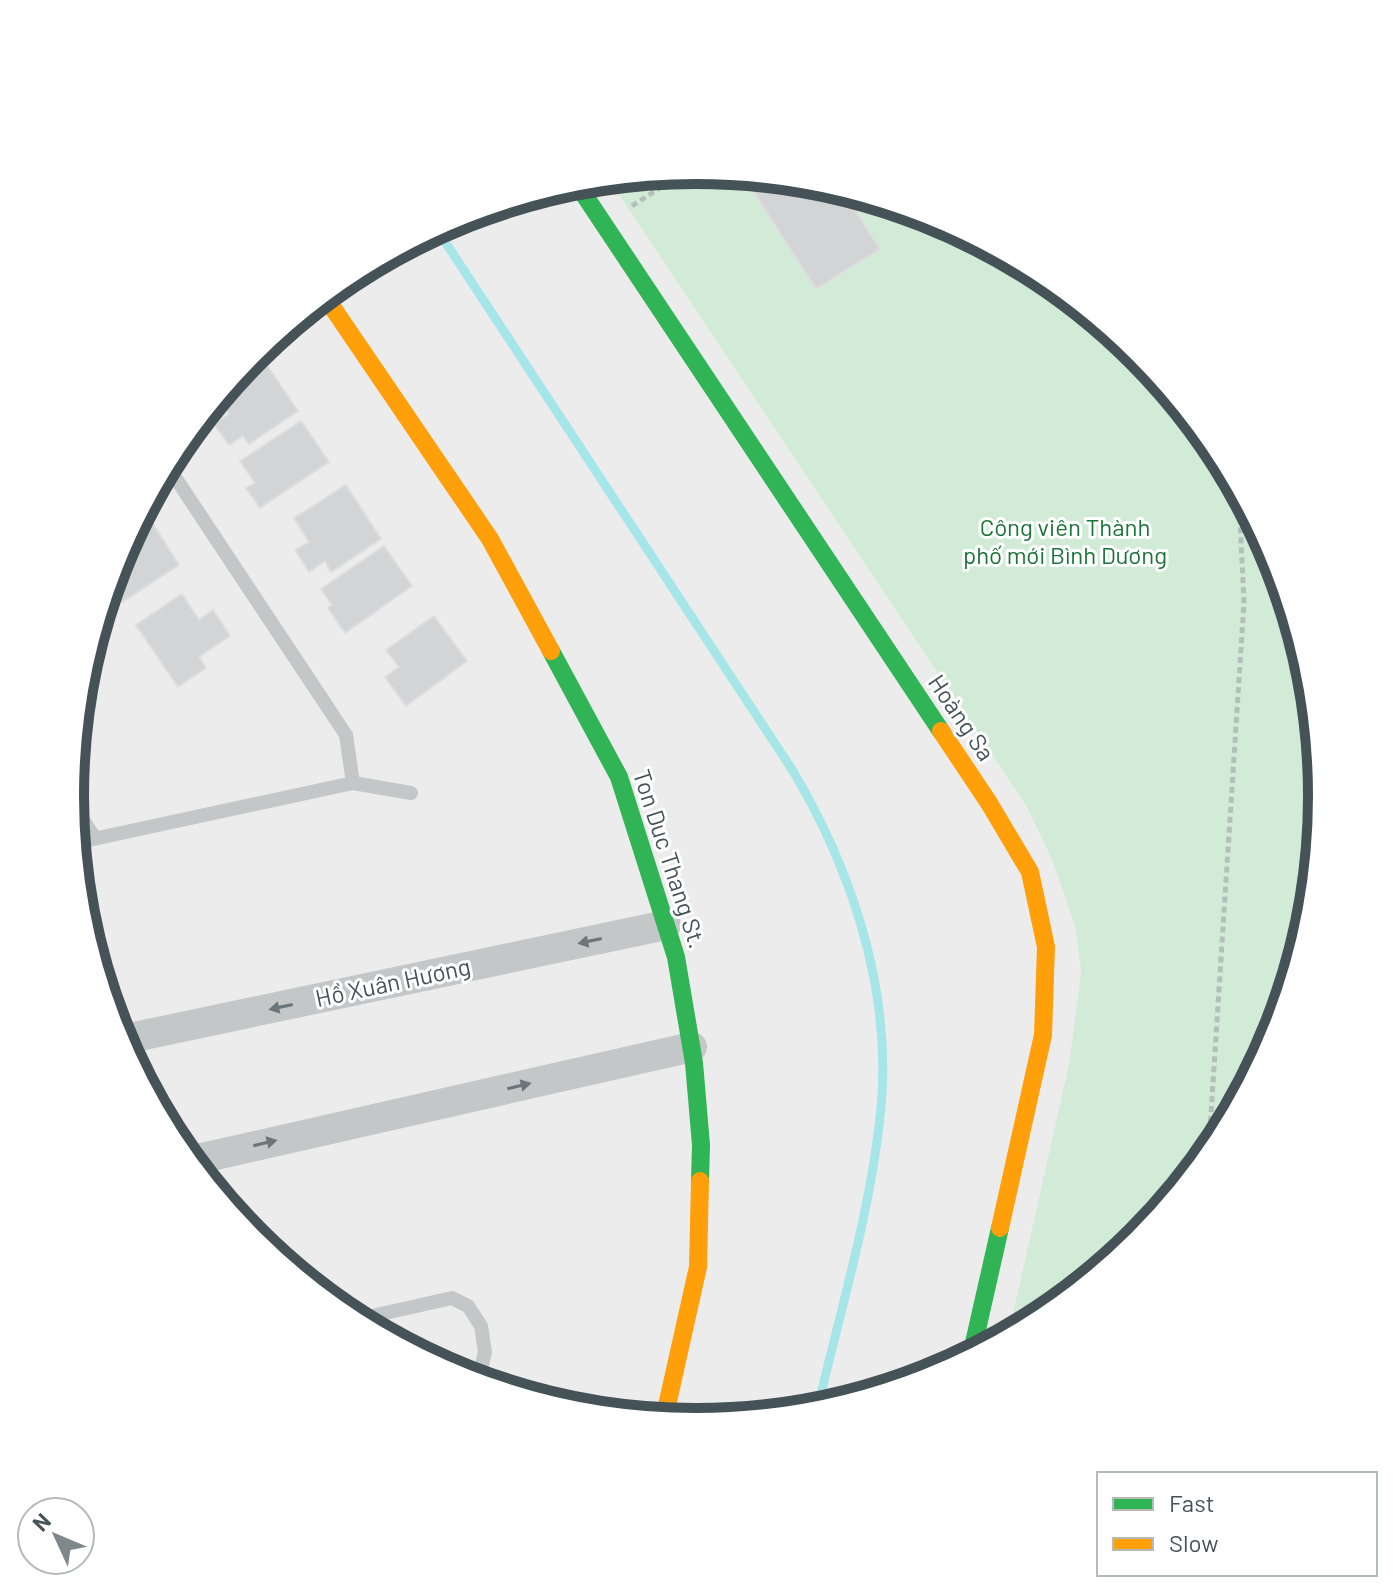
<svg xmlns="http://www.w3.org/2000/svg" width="1393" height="1592" viewBox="0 0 1393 1592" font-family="Barlow,sans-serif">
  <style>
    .green { fill: #d1ebd7 }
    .water { fill: #a7e6e8 }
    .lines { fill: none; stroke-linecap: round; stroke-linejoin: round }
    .stream { stroke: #a7e6e8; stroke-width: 9 }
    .building { fill: #d3d4d5; stroke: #dededf; stroke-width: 2 }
    .path { stroke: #b3c0ba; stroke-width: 5; stroke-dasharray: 6 4; stroke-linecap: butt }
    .lane { stroke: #c4c7c8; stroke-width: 14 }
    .street { stroke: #c4c7c8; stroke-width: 30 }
    .fast { stroke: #30b455; stroke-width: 18 }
    .slow { stroke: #ff9f0a; stroke-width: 18 }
    .oneway { fill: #6b757a }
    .labels { text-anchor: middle; stroke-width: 6; stroke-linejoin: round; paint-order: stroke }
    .park-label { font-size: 24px; fill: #1a7438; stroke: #fff }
    .street-label { font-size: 24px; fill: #455258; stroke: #fff }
    .rim { fill: none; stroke: #455258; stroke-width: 10 }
  </style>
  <rect width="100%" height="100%" fill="#edecec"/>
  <polygon class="green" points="697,170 819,182 937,217 1045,275 1140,353 1218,448 1275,557 1311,674 1323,796 1311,919 1275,1036 1217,1144 1139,1239 1044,1317 1008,1336 1069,1065 1081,973 1076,929 1052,859 1027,807 608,178"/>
  <polygon class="water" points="1318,740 1323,796 1318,843 1315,785"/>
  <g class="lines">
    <path class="stream" d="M436,228L793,771C850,867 889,982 882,1095C874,1201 841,1307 817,1411"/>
  </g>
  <g class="building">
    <polygon points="742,174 819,182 841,188 880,249 816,289"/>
    <polygon points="264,361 298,411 249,444 243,436 229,445 214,424 229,414 217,397 226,387"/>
    <polygon points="301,421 329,462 260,508 246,488 255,483 240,461"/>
    <polygon points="346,485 381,539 331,572 325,561 309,572 295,550 309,542 294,518"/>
    <polygon points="145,511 179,565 122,602 110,583 118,556 140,514"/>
    <polygon points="384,546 412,586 345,633 328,608 332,605 321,589"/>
    <polygon points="182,594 199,620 213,610 230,636 199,657 206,668 178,687 136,625"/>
    <polygon points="434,616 467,661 406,706 385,677 399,667 386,650"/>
  </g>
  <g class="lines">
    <g class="path">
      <polyline points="632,206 687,170"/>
      <polyline points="1203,1161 1209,1145 1244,602 1240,520 1233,477"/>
    </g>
    <g class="lane">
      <polyline points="167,465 346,735 353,783"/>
      <polyline points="70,800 95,838"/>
      <polyline points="75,843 353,783 411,793"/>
      <polyline points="354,1320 452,1298 468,1306 481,1326 485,1352 478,1381"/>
    </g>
    <g class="street">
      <polyline points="120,1040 666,925"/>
      <polyline points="189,1161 692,1047"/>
    </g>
    <g class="fast">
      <polyline points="575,181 941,731"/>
      <polyline points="551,651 619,777 676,957 694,1063 701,1145 700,1181"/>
      <polyline points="971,1356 1000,1228"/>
    </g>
    <g class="slow">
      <polyline points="324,295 490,539 551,651"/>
      <polyline points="941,731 989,803 1030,872 1046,947 1043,1035 1000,1228"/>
      <polyline points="664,1419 698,1267 700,1181"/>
    </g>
  </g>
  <defs><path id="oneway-solid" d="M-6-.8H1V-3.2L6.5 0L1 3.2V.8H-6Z" transform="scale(2)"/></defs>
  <g class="oneway">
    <use href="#oneway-solid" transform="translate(590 941) rotate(168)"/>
    <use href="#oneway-solid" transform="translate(281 1007) rotate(168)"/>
    <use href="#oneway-solid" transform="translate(519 1086) rotate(-13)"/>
    <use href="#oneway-solid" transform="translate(265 1143) rotate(-13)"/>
  </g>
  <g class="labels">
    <g class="park-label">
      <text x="1065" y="536">Công viên Thành<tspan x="1065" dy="28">phố mới Bình Dương</tspan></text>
    </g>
    <g class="street-label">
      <text transform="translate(961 718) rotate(56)" y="8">Hoàng Sa</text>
      <text transform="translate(669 859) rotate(72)" y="8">Ton Duc Thang St.</text>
      <text transform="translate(393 983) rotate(-12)" y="8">Hồ Xuân Hương</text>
    </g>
  </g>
  <path d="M0 0H1393V1592H0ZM84 796a612 612 0 1 1 1224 0a612 612 0 1 1-1224 0Z" fill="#fff" fill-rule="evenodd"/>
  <path class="rim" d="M84 796a612 612 0 1 1 1224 0a612 612 0 1 1-1224 0Z"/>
  <rect x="1097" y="1472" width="280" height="104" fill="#ffffff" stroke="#b5babc" stroke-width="2"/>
  <rect x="1113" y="1498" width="40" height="12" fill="#30b455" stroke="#b5babc" stroke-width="2"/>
  <text x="1169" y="1512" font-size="24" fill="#455258">Fast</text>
  <rect x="1113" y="1538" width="40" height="12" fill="#ff9f0a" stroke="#b5babc" stroke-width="2"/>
  <text x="1169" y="1552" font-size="24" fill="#455258">Slow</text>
  <g transform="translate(56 1536) rotate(314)"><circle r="38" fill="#ffffff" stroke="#b5babc" stroke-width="2"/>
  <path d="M0-6L14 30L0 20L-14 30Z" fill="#80888c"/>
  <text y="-12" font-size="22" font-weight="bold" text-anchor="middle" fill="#455258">N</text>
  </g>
</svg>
